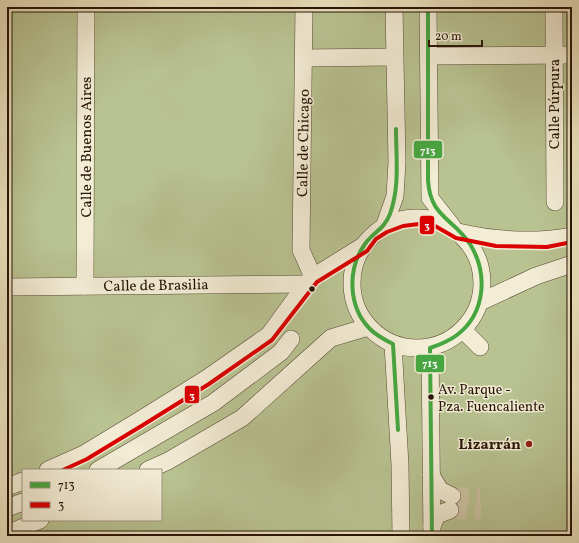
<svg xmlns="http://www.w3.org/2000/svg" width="579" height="543" viewBox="0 0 579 543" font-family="Vollkorn,serif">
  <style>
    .green { fill: #b9c392; stroke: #706c4c; fill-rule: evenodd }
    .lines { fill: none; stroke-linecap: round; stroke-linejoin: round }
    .minor-tunnel { stroke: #cec4a4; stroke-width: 17; stroke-dasharray: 17 8; stroke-linecap: butt }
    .minor-casing { stroke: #584835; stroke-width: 18 }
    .minor { stroke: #f3edd6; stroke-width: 17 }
    .bus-1-casing { stroke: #f3edd6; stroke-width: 7 }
    .bus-2-casing { stroke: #f3edd6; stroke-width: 7 }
    .bus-1 { stroke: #46a741; stroke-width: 4 }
    .bus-2 { stroke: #db0000; stroke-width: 4 }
    .bus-dot { fill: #261407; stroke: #f3edd6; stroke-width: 1.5 }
    .poi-dot { fill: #8f2418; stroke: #f3edd6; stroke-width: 1.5 }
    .labels { text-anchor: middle; stroke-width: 3; stroke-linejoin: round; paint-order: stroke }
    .bus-label { font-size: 14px; fill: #261407; stroke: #f3edd6; text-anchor: start }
    .street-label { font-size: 15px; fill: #261407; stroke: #f3edd6 }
    .poi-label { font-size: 15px; font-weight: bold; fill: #261407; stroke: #f3edd6; text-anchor: end }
    .line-badge { stroke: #f3edd6; stroke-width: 1.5 }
    .badge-label { font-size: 11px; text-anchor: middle; font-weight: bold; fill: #fff }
  </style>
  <rect width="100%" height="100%" fill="#ece3c0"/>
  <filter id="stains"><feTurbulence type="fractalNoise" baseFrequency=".005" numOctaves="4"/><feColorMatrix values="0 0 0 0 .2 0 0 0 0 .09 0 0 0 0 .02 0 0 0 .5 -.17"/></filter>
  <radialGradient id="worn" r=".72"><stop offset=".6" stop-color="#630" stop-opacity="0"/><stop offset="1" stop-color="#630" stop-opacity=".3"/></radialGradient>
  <path class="green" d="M7,7H572V536H7ZM23,470H161V520H23Z"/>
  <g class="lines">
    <g class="minor-tunnel">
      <polyline points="452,496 480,496"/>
      <polyline points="450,510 481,511"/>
    </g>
    <defs>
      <g id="minor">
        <polyline points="304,7 301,250 313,277"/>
        <polyline points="428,7 430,198 452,226"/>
        <polyline points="554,7 555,202"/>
        <polyline points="429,56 572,55"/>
        <polyline points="304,58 394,57"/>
        <circle cx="417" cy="283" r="65"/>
        <polyline points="384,227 395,196 397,162 394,7"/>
        <path d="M458,232C497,241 533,243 572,236"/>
        <polyline points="85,286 86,7"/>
        <polyline points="7,287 306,284"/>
        <polyline points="480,302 536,276 572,264"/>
        <polyline points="463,330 480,347"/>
        <polyline points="393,344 400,465 401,536"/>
        <polyline points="430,348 432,536"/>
        <polyline points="48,470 84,454 140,420 206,379 269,335 306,284 313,277 363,246"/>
        <polyline points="98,470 213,403 281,352 291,339"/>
        <polyline points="148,470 168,461 242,418 331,338 368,327"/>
        <polyline points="431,475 440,490 452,496"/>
        <polyline points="7,487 23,481"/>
        <polyline points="7,508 23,502"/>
        <polyline points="432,526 437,515 450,510"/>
        <polyline points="7,534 40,520"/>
      </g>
    </defs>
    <use href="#minor" class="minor-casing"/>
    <use href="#minor" class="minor"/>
    <defs>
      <g id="bus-1">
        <path d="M428,7V180C430,217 453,218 470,244C488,273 486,313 457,335C449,341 439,345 430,348L432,536"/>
        <path d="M396,129C396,158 400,186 390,214C383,231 374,231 365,244C347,269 348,307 370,329C376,335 385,340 393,344L398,430"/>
      </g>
      <polyline id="bus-2" points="63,470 87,459 143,425 209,384 272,340 317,282 367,251 376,239 387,232 403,226 419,224 435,226 456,238 496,246 547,247 572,242"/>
    </defs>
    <use href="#bus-1" class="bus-1-casing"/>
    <use href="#bus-2" class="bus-2-casing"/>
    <use href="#bus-1" class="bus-1"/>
    <use href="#bus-2" class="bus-2"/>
  </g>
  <g class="bus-dot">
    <circle cx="312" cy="289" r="3.5"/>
    <circle cx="431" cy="397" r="3.5"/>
  </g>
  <circle class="poi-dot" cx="529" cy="444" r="4"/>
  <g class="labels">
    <g class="bus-label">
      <text x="438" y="394">Av. Parque -<tspan x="438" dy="17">Pza. Fuencaliente</tspan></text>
    </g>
    <g class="street-label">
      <text transform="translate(554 104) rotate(-90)" y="5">Calle Púrpura</text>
      <text transform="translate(303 143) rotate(-89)" y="5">Calle de Chicago</text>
      <text transform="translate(86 147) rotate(-90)" y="5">Calle de Buenos Aires</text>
      <text transform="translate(156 285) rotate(-1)" y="5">Calle de Brasilia</text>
    </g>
    <g class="poi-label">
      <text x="521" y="449">Lizarrán</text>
    </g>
  </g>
  <g class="line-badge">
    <rect x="413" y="140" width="30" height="19" rx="4" fill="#46a741"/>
    <rect x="419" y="215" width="16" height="20" rx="4" fill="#db0000"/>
    <rect x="415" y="354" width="30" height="19" rx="4" fill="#46a741"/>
    <rect x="184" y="385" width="16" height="19" rx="4" fill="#db0000"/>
  </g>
  <g class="badge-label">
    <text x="428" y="154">713</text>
    <text x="427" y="229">3</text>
    <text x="430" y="367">713</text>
    <text x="192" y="399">3</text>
  </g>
  <rect width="579" height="543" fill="none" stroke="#ece3c0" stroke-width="24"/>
  <rect x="8" y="8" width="563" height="527" fill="none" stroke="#261407" stroke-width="2"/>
  <rect x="12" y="12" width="555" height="519" fill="none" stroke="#261407"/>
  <rect x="22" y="469" width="140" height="52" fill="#f3edd6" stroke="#a19683"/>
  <rect x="30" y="482" width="20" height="6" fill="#46a741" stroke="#a19683"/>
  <text x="58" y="489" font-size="12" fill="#261407">713</text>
  <rect x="30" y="502" width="20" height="6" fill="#db0000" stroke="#a19683"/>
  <text x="58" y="509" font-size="12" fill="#261407">3</text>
  <path d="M429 40v6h53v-6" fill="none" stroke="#261407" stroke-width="2"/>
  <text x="435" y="40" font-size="12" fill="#261407" stroke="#f3edd6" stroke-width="3" paint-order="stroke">20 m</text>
  <rect width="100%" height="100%" filter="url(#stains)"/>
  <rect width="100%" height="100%" fill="url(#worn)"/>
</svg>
